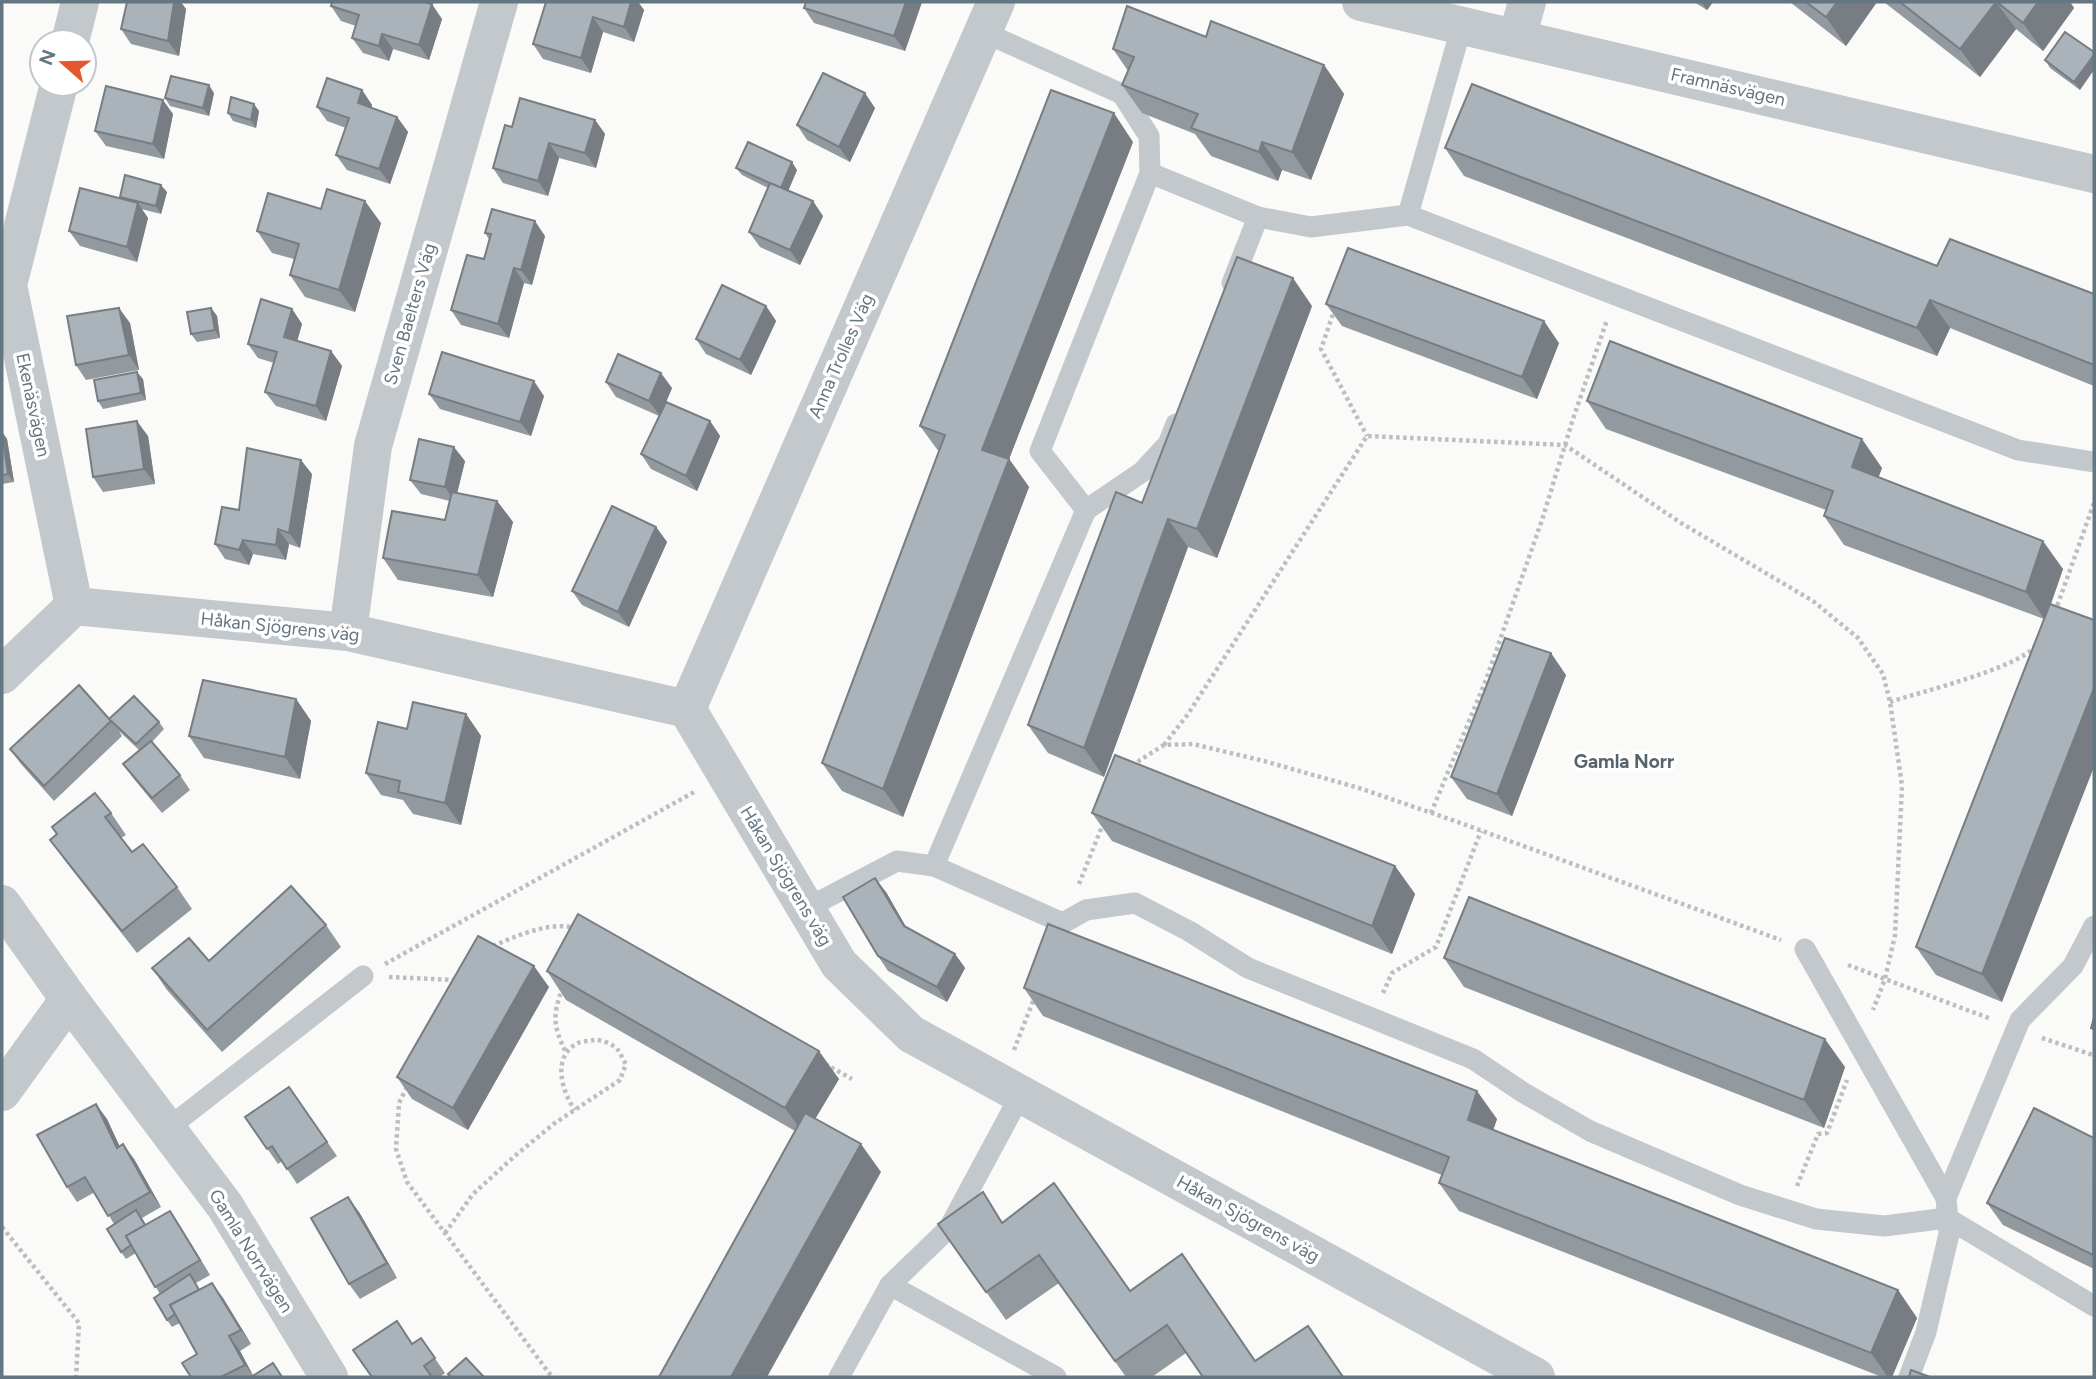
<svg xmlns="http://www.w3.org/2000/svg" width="2096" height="1379" viewBox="0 0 2096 1379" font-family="Figtree,sans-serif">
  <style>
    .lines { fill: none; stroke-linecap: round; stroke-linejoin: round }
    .path { stroke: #bbbfc2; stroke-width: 4.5; stroke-dasharray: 3.5 3.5; stroke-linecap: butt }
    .lane { stroke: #c3c8cc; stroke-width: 21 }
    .street { stroke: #c3c8cc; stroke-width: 38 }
    .wall { fill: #929a9f }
    .shaded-wall { fill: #777d82 }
    .building { fill: #aab3b9; stroke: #777d82; stroke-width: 2 }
    .labels { text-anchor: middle; stroke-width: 7; stroke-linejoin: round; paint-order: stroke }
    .street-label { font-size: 18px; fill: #657683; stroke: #fff }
    .neighbourhood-label { font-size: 19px; font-weight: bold; fill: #57646e; stroke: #fff }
  </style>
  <rect width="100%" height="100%" fill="#fafaf8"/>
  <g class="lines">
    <g class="path">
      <polyline points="1335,308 1321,349 1367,436"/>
      <polyline points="2055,612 2094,503"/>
      <path d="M1890,702C1920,692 2019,668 2035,646"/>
      <polyline points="1164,745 1188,714 1367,436 1565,445 1681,523 1813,601 1858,638 1883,674 1890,702 1902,786 1895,935 1885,979 1873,1010"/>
      <polyline points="1133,767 1140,760 1164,745 1193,744 1264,761 1359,788 1455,821 1781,940"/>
      <polyline points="1431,813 1486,680 1542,520 1573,419 1607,320"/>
      <polyline points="1079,884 1103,824"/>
      <path d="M493,946C516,936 550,921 575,928"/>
      <polyline points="385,964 696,791"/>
      <polyline points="1848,965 1991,1019"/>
      <polyline points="389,977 455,980"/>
      <path d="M563,987C552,1016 553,1025 566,1053"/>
      <polyline points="1383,993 1392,973 1436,947 1481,831"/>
      <polyline points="2042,1038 2093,1055"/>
      <polyline points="1014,1050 1035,996"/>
      <polyline points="825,1064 852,1079"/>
      <polyline points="407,1087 399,1103 396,1149 407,1182 552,1377"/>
      <polyline points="1797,1186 1818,1134 1827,1133 1847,1080"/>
      <polyline points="2,1227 79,1323 76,1377"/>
      <path d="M445,1233L473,1194L516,1155L555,1123L620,1080L626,1064C623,1060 621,1054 618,1050C613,1044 601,1039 594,1040C589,1041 582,1041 578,1043C551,1056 562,1092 575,1110"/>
    </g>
    <g class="lane">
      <polyline points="1150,173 1258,217 1311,227 1408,215 2018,450 2094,462"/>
      <polyline points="1408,215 1462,25"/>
      <polyline points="1232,283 1258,217"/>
      <polyline points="1086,510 1142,472 1168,444 1176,424"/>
      <polyline points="934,866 1086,510 1040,451 1150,173 1149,136 1122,94 983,32"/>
      <polyline points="805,909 897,861 934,866 1063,923 1086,910 1135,903 1189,931 1248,968 1473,1059 1524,1093 1590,1131 1740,1195 1816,1219 1884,1226 1947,1218 2094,1306"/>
      <polyline points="1805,949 1946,1198"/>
      <polyline points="167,1129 363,976"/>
      <polyline points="890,1285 1056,1377"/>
      <polyline points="839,1377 890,1285 949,1228 1021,1094"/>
      <polyline points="1909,1377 1926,1332 1949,1234 1946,1198 2020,1020 2073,966 2094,926"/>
    </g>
    <g class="street">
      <polyline points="1361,2 2094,174"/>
      <polyline points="1517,38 1527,2"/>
      <polyline points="70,42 80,2"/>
      <polyline points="59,84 8,285 74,606"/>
      <polyline points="348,632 373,446 499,2"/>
      <polyline points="2,675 74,606 348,632 687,709 839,964 911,1034 1536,1377"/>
      <polyline points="687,709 996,2"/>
      <polyline points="2,904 69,999 225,1206 329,1377"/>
      <polyline points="2,1092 69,999"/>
    </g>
  </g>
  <g class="wall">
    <polygon points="546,2 638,2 644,10 634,42 603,32 591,73 543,59 533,44"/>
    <polygon points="806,2 922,2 905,51 814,23 804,8"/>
    <polygon points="1694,2 1713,2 1707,10"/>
    <polygon points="1790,2 1877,2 1846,46"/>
    <polygon points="1884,2 2070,2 2074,8 2043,51 2016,29 1980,77"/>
    <polygon points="331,6 442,19 429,60 393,49 389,61 363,53 352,38 356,26 341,21"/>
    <polygon points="186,9 179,56 131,44 121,29"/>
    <polygon points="1206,37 1324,65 1344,94 1311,180 1282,170 1278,181 1211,156 1195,134 1142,113 1122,85 1128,71 1113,49"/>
    <polygon points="2094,52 2080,90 2050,68 2045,60"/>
    <polygon points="362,90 372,105 371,108 397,117 408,132 390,184 347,170 336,155 346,128 327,121 317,107"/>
    <polygon points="214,93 209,116 170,106 165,98"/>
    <polygon points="875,108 850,162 807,140 797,125"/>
    <polygon points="259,111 256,128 233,121 228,113"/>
    <polygon points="173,114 164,159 106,146 95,131"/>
    <polygon points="595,120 605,134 596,168 559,158 548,196 503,183 493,168 512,127"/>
    <polygon points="1133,142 1009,459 1029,487 903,817 842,791 822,763 939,452 920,426"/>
    <polygon points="1445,148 1937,266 2094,294 2094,386 1950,328 1937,356 1464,176"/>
    <polygon points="736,168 797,170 788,191 823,216 800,265 760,247 749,232 768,188 742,175"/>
    <polygon points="167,192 161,214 141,209 148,218 137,262 80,246 69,231 121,199 120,197"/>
    <polygon points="321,209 381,223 355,312 305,297 290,275 294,259 272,253 257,231"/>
    <polygon points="485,233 545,236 532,285 524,283 509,338 461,325 451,310 484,259 489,239"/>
    <polygon points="1326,304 1559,343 1537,399 1342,326"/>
    <polygon points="766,306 776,321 751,375 706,354 696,339"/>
    <polygon points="1312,306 1217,558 1188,547 1104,777 1048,753 1028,725 1142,503"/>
    <polygon points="211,308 217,316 220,338 197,342 191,334"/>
    <polygon points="292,309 302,324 297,341 331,351 342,366 326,421 276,406 265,392 274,363 258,358 248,344"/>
    <polygon points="130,323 139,370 86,380 76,365"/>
    <polygon points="143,379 146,400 103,409 98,401"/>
    <polygon points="606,382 672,388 665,405 710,421 720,436 697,491 651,469 641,454 659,416 616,397"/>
    <polygon points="429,394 544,396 531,436 440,409"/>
    <polygon points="1587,401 1882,468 1878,477 2063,569 2051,604 2002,1002 1936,975 1916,947 2044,619 1844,545 1824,516 1826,510 1606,429"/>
    <polygon points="2,432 7,439 14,482 2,484"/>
    <polygon points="148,436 155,484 103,492 93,477"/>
    <polygon points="465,461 457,493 497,501 513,522 493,597 398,580 383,558 445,520 450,501 421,494 410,480"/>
    <polygon points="312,474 300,548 289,544 286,560 253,554 249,565 225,559 215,544 239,510"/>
    <polygon points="656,527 667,542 629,627 582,605 572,591"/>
    <polygon points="1566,675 1512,816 1467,799 1451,777"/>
    <polygon points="296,699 311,721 300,779 204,758 189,736"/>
    <polygon points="466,714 481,736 461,825 413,814 403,800 381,795 366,773 407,729"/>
    <polygon points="109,719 159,722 164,729 152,742 180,775 190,790 162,813 134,779 123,764 139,750 119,731 122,736 54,801 21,764 10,749"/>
    <polygon points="111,813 126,835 121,838 132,852 177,887 192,909 137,953 66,862 50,840 57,835 52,827"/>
    <polygon points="1092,813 1395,866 1415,894 1392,954 1112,841"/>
    <polygon points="886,892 906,927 955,954 965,968 947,1002 888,971 878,956"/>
    <polygon points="326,925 341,947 222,1052 167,990 152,968 209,961"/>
    <polygon points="1444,958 1845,1067 1824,1128 1464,987"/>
    <polygon points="547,971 839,1079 815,1119 881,1172 795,1131 566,1000"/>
    <polygon points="549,987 468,1130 412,1099 397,1077"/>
    <polygon points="1024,988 1497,1119 1493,1130 1898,1290 1917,1318 1892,1377 1882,1377 1459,1211 1439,1183 1442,1175 1043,1016"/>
    <polygon points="289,1087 337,1156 297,1184 282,1161 278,1164 245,1117"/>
    <polygon points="107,1119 119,1146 134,1159 161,1207 142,1218 146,1225 170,1211 210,1275 196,1283 200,1290 223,1298 251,1344 240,1351 253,1376 273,1363 283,1377 191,1377 197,1354 180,1323 172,1327 167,1320 160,1294 136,1253 126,1259 121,1252 114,1224 95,1192 77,1202 67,1187"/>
    <polygon points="2094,1138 2094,1269 2003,1225 1987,1203"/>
    <polygon points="359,1212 397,1278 360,1299 349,1284"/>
    <polygon points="1003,1222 1255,1361 1308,1326 1344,1377 1203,1377 1186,1353 1152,1377 1126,1377 1059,1283 1006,1320 938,1224"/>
    <polygon points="421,1338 445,1373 440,1377 372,1377"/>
  </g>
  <g class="shaded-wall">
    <polygon points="174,2 181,2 186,9 179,56 168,41"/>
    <polygon points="631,2 638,2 644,10 634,42 624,27"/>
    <polygon points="906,2 922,2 905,51 894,36"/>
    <polygon points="1701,2 1713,2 1707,10"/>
    <polygon points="1837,2 1877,2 1846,46 1826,17"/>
    <polygon points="1996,2 2016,29 1980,77 1960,49"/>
    <polygon points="2038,2 2070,2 2074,8 2043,51 2023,23"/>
    <polygon points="432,4 442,19 429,60 419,45"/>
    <polygon points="593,17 603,32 591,73 581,58"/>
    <polygon points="382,34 393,49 389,61 379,46"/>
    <polygon points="2094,55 2094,70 2080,90 2074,82"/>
    <polygon points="1324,65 1344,94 1311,180 1292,152"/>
    <polygon points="209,85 214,93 209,116 203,108"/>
    <polygon points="362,90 372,105 368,118 358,103"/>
    <polygon points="865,93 875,108 850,162 839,147"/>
    <polygon points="163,100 173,114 164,159 153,144"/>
    <polygon points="254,104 259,111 256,128 251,120"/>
    <polygon points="1114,113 1133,142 1009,459 1029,487 903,817 883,789 982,450"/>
    <polygon points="397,117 408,132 390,184 379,169"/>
    <polygon points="595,120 605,134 596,168 585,153"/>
    <polygon points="1262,142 1282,170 1278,181 1259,152"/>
    <polygon points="549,143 559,158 548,196 538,181"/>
    <polygon points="792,162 797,170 786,196 780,188"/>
    <polygon points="161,185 167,192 161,214 156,206"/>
    <polygon points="365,201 381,223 355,312 339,290"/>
    <polygon points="813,201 823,216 800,265 790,250"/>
    <polygon points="138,203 148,218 137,262 127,247"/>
    <polygon points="535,221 545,236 532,285 521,270"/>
    <polygon points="514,268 524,283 509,338 498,324"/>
    <polygon points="1293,278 1312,306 1217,558 1197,529"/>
    <polygon points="1930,300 1950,328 1937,356 1917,328"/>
    <polygon points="766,306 776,321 751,375 740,360"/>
    <polygon points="119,308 130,323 139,370 129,355"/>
    <polygon points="211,308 217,316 220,338 215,330"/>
    <polygon points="292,309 302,324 294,352 284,337"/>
    <polygon points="1544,321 1559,343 1537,399 1522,377"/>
    <polygon points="331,351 342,366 326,421 316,406"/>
    <polygon points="137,372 143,379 146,400 141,393"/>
    <polygon points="661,373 672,388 660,416 649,401"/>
    <polygon points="534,381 544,396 531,436 520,422"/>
    <polygon points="137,421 148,436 155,484 144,469"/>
    <polygon points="710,421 720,436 697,491 686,476"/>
    <polygon points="2,432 7,439 14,482 8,474"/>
    <polygon points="1862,439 1882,468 1872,495 1852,467"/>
    <polygon points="454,447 465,461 455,502 445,487"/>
    <polygon points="301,460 312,474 300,548 289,533"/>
    <polygon points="497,501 513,522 493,597 478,575"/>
    <polygon points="1168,519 1188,547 1104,777 1084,748"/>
    <polygon points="656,527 667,542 629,627 618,612"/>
    <polygon points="278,529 289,544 286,560 276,545"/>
    <polygon points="243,540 253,554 249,565 239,550"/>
    <polygon points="2043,541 2063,569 2045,620 2026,592"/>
    <polygon points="1551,653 1566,675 1512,816 1497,794"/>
    <polygon points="2094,688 2094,767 2002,1002 1982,974"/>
    <polygon points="296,699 311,721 300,779 285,757"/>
    <polygon points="466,714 481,736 461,825 445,803"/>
    <polygon points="1395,866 1415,894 1392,954 1372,926"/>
    <polygon points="875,878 886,892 914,941 904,926"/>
    <polygon points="955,954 965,968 947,1002 937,987"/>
    <polygon points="534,966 549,987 468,1130 453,1108"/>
    <polygon points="1825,1039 1845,1067 1824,1128 1804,1100"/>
    <polygon points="819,1051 839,1079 805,1136 785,1108"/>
    <polygon points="1477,1091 1497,1119 1487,1148 1468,1120"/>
    <polygon points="96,1104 107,1119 127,1162 117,1148"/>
    <polygon points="123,1144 134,1159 161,1207 150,1192"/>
    <polygon points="861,1144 881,1172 767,1377 731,1377"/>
    <polygon points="348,1197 359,1212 397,1278 387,1263"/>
    <polygon points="170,1211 180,1226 210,1275 200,1260"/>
    <polygon points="212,1283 223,1298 251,1344 241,1330"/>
    <polygon points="1898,1290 1917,1318 1892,1377 1888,1377 1871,1353"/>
    <polygon points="229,1336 240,1351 254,1377 245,1365"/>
  </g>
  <g class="building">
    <polygon points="127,2 174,2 168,41 121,29"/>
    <polygon points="332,2 425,2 432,4 419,45 382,34 379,46 352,38 359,15 331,6"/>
    <polygon points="546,2 631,2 624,27 593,17 581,58 533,44"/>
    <polygon points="806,2 906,2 894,36 804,8"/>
    <polygon points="1806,2 1837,2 1826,17"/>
    <polygon points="1900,2 1996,2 1960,49"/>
    <polygon points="1997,2 2038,2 2023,23"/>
    <polygon points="1127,6 1206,37 1211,21 1324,65 1292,152 1262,142 1259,152 1191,128 1198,114 1122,85 1134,57 1113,49"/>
    <polygon points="2065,32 2094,52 2094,55 2074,82 2045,60"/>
    <polygon points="823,73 865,93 839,147 797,125"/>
    <polygon points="171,76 209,85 203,108 165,98"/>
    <polygon points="327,78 362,90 358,103 397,117 379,169 336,155 349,118 317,107"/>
    <polygon points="1472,84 1937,266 1950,239 2094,294 2094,365 1930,300 1917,328 1445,148"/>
    <polygon points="106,86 163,100 153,144 95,131"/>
    <polygon points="1051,90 1114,113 982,450 1009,459 883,789 822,763 945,435 920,426"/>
    <polygon points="231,97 254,104 251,120 228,113"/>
    <polygon points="520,98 595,120 585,153 549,143 538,181 493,168 505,125 512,127"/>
    <polygon points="748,142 792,162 781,188 736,168"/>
    <polygon points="125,175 161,185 156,206 120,197"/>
    <polygon points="770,183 813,201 790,250 749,232"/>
    <polygon points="80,188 138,203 127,247 69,231"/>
    <polygon points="327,189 365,201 339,290 290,275 299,244 257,231 268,193 321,209"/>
    <polygon points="492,209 535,221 521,270 514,268 498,324 451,310 467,255 484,259 491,234 485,233"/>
    <polygon points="1348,248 1544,321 1522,377 1326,304"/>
    <polygon points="1237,257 1293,278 1197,529 1168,519 1084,748 1028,725 1116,492 1142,503"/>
    <polygon points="722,285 766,306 740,360 696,339"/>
    <polygon points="261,299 292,309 284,337 331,351 316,406 265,392 277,352 248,344"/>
    <polygon points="119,308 129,355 76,365 67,316"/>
    <polygon points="211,308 215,330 191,334 187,312"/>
    <polygon points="1610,341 1862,439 1852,467 2043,541 2026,592 1824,516 1833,491 1587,401"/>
    <polygon points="442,352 534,381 520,422 429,394"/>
    <polygon points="618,354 661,373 649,401 606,382"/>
    <polygon points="137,372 141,393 98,401 94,380"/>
    <polygon points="666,402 710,421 686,476 641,454"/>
    <polygon points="137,421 144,469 93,477 86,429"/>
    <polygon points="2,433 8,474 2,475"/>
    <polygon points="419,439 454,447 445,487 410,480"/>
    <polygon points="247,448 301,460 289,533 278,529 276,545 243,540 239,550 215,544 222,507 239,510"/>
    <polygon points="452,492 497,501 478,575 383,558 392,511 445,520"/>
    <polygon points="612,506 656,527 618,612 572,591"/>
    <polygon points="2050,604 2094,620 2094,688 1982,974 1916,947"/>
    <polygon points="1505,638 1551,653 1497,794 1451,777"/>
    <polygon points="203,680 296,699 285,757 189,736"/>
    <polygon points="79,685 111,721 44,786 10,749"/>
    <polygon points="134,696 159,722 136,744 109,719"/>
    <polygon points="413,702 466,714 445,803 398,792 400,781 366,773 378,722 407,729"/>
    <polygon points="151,741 180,775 152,798 123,764"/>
    <polygon points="1115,755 1395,866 1372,926 1092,813"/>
    <polygon points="95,793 111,813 105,817 132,852 143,844 177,887 122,931 50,840 57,834 52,827"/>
    <polygon points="875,878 904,926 955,954 937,987 878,956 843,897"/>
    <polygon points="291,886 326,925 207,1030 152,968 189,938 209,961"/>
    <polygon points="1469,897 1825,1039 1804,1100 1444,958"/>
    <polygon points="578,914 819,1051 785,1108 547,971"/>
    <polygon points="1048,924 1477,1091 1468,1120 1898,1290 1871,1353 1439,1183 1449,1157 1024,988"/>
    <polygon points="478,936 534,966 453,1108 397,1077"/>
    <polygon points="2094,1018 2094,1029 2091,1028"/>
    <polygon points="289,1087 327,1142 287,1169 272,1146 267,1149 245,1117"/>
    <polygon points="96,1104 117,1148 123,1144 150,1192 108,1216 85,1177 67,1187 37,1135"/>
    <polygon points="2034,1108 2094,1138 2093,1255 1987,1203"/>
    <polygon points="805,1113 861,1144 731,1377 659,1377"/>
    <polygon points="1054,1183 1130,1291 1182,1254 1255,1361 1308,1326 1343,1377 1203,1377 1167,1325 1115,1361 1039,1255 986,1292 938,1224 983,1192 1002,1223"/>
    <polygon points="348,1197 387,1263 349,1284 311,1218"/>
    <polygon points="136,1210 145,1225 126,1236 131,1245 121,1252 107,1229"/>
    <polygon points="170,1211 200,1260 155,1287 126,1236"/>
    <polygon points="190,1274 199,1290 170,1305 175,1314 167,1320 154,1298"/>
    <polygon points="212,1283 241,1330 229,1336 245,1365 221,1377 191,1377 182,1363 197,1354 170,1305"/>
    <polygon points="397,1321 412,1344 421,1338 435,1358 424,1366 432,1377 372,1377 353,1350"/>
    <polygon points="466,1358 484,1377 451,1377 448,1374"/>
    <polygon points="273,1363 282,1377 251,1377"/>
    <polygon points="1911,1370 1930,1377 1909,1377"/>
  </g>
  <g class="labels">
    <g class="street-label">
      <text transform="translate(1728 87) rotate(13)" y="6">Framnäsvägen</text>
      <text transform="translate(410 314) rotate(-74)" y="6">Sven Baelters Väg</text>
      <text transform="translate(841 356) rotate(-66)" y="6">Anna Trolles Väg</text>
      <text transform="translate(33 405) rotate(78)" y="6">Ekenäsvägen</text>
      <text transform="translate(280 627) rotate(6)" y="6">Håkan Sjögrens väg</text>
      <text transform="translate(786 876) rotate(59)" y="6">Håkan Sjögrens väg</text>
      <text transform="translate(1248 1219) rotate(29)" y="6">Håkan Sjögrens väg</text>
      <text transform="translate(251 1251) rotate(58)" y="6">Gamla Norrvägen</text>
    </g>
    <g class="neighbourhood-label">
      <text x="1624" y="768">Gamla Norr</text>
    </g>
  </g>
  <rect width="2096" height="1379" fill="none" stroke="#657683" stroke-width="7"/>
  <g transform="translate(63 63) rotate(290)"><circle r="33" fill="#ffffff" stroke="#c1c8cd" stroke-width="2"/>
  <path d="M0-5L12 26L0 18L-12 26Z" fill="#e4572e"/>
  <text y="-10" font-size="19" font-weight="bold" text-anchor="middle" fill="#657683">N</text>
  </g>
</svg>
